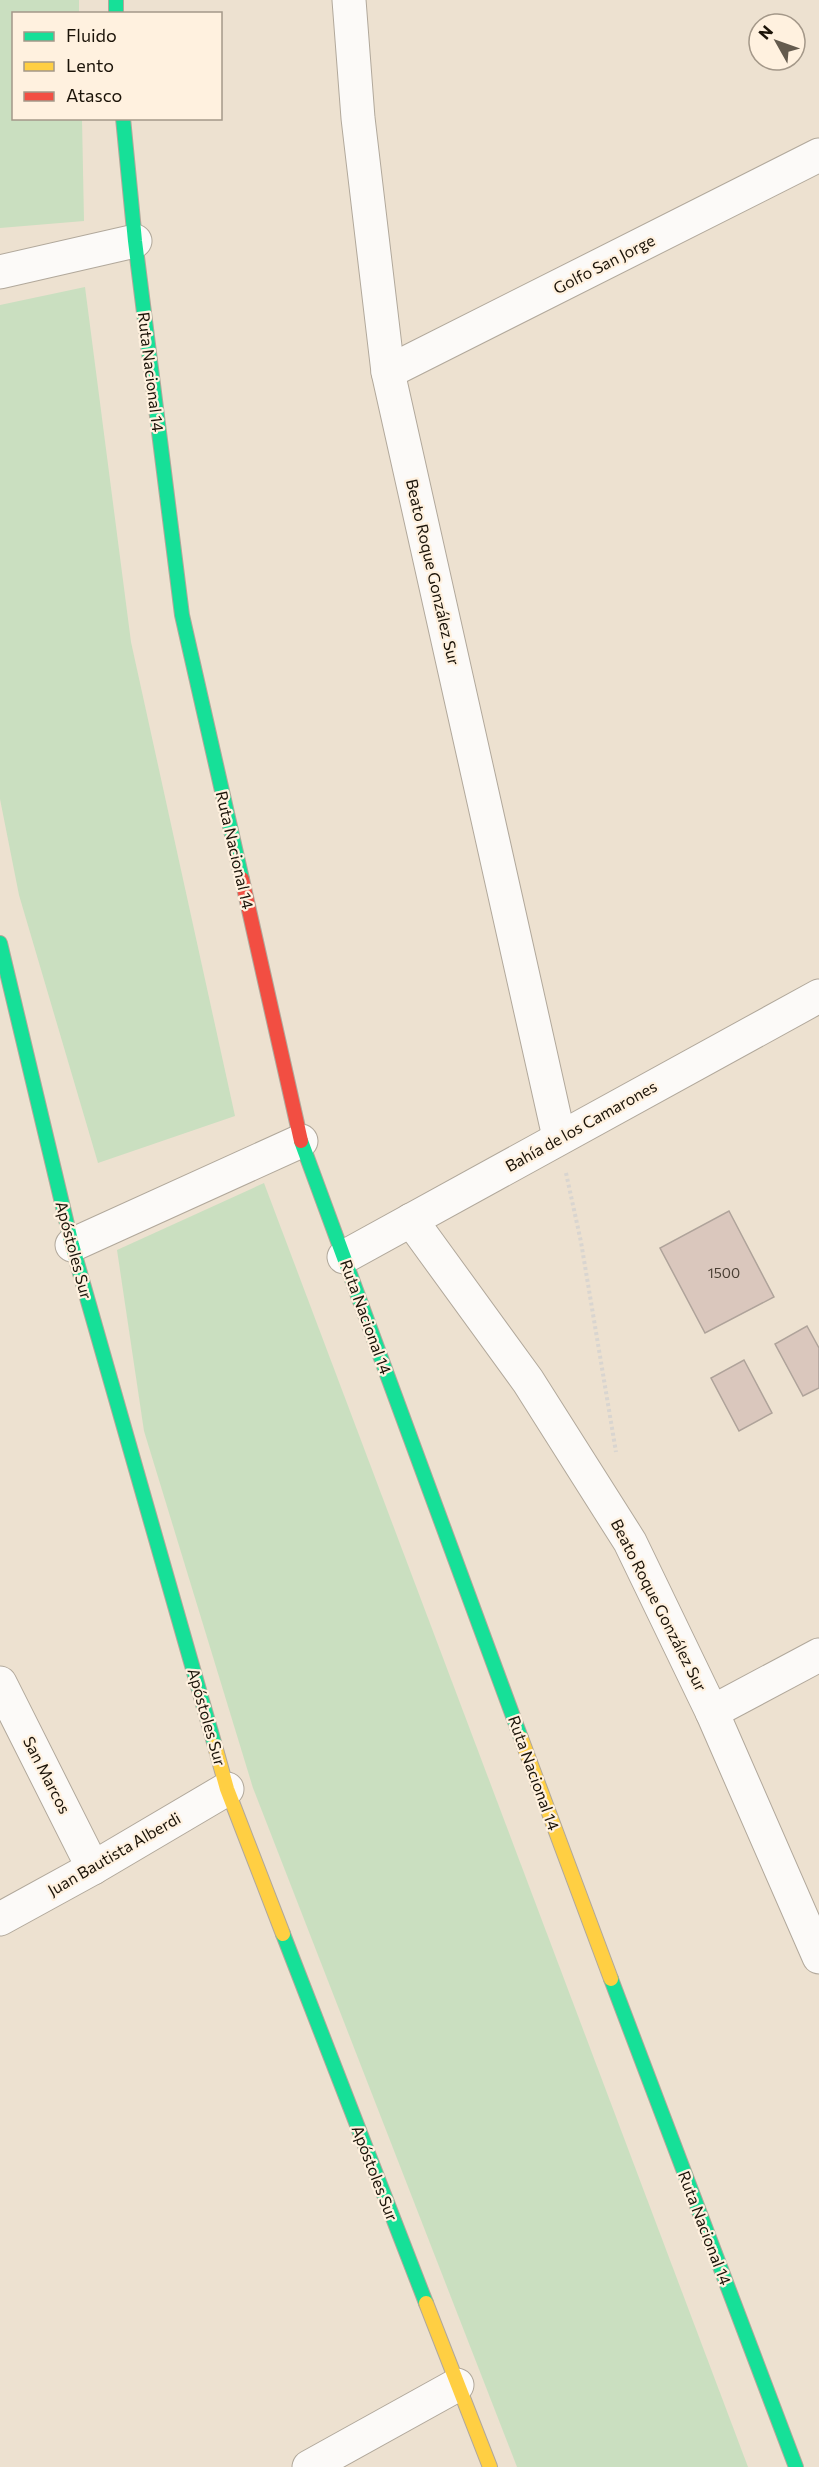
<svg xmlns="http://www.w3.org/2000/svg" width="819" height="2467" viewBox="0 0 819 2467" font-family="Commissioner,sans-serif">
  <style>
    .green { fill: #cadfc0 }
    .building { fill: #dac7bd; stroke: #afa39a; stroke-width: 1.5 }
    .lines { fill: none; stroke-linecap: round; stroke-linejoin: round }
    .street-casing { stroke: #b1a89b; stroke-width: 35 }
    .fast-casing { stroke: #b1a89b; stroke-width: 16 }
    .slow-casing { stroke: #b1a89b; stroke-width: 16 }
    .jam-casing { stroke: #b1a89b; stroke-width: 16 }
    .path { stroke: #d9d5d0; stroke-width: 4; stroke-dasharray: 3 3; stroke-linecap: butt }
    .street { stroke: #fcfaf8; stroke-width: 33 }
    .fast { stroke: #16e098; stroke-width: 14 }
    .slow { stroke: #ffcf43; stroke-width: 14 }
    .jam { stroke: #f24e42; stroke-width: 14 }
    .labels { text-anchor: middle; stroke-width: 4.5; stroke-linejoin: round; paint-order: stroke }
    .number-label { font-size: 14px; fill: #4b4035 }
    .street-label { font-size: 16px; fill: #1b1308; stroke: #fff1df }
  </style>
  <rect width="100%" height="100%" fill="#ede1d0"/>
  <g class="green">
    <polygon points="0,0 79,0 79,13 14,14 14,118 82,119 84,221 0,228"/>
    <polygon points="85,287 131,642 235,1116 98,1163 19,895 0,799 0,305"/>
    <polygon points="264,1183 748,2467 517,2467 253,1788 144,1431 117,1250"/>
  </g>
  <g class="building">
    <polygon points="729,1211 774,1297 705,1333 660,1248"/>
    <polygon points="807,1326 819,1348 819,1388 803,1396 775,1344"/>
    <polygon points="744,1360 772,1413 739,1431 711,1378"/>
  </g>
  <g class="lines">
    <defs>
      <g id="street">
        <polyline points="349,0 358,118 388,372 559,1137"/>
        <polyline points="0,272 135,241"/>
        <polyline points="388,372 819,155"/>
        <polyline points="411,1220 528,1381 630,1542 712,1712 819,1957"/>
        <polyline points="72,1245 301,1141"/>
        <polyline points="344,1257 819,996"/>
        <polyline points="0,1683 93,1868"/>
        <polyline points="712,1712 819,1655"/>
        <polyline points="0,1919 93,1868 227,1789"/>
        <polyline points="309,2467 457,2385"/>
      </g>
      <g id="fast">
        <polyline points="116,0 116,14"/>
        <polyline points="123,118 135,241 182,615 242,879"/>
        <polyline points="0,943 72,1245 215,1746"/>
        <polyline points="301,1141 521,1738"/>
        <polyline points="283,1934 426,2303"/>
        <polyline points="611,1979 796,2467"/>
      </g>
      <g id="slow">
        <polyline points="521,1738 611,1979"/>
        <polyline points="215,1746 227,1789 283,1934"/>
        <polyline points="426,2303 490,2467"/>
      </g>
      <polyline id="jam" points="242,879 301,1141"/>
    </defs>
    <use href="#street" class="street-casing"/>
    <use href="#fast" class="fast-casing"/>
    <use href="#slow" class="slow-casing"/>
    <use href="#jam" class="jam-casing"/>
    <polyline class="path" points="566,1173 581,1242 616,1452"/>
    <use href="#street" class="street"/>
    <use href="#fast" class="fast"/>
    <use href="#slow" class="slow"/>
    <use href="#jam" class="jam"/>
  </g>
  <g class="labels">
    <g class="number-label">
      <text x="724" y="1278">1500</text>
    </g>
    <g class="street-label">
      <text transform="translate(604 264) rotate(-27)" y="6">Golfo San Jorge</text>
      <text transform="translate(151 372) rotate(83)" y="6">Ruta Nacional 14</text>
      <text transform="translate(433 572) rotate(77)" y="6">Beato Roque González Sur</text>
      <text transform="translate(235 850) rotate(77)" y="6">Ruta Nacional 14</text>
      <text transform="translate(581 1126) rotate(-29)" y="6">Bahía de los Camarones</text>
      <text transform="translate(74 1250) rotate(75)" y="6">Apóstoles Sur</text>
      <text transform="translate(366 1317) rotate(70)" y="6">Ruta Nacional 14</text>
      <text transform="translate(659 1605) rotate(63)" y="6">Beato Roque González Sur</text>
      <text transform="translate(207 1717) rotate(74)" y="6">Apóstoles Sur</text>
      <text transform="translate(534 1773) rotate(70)" y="6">Ruta Nacional 14</text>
      <text transform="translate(47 1775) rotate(63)" y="6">San Marcos</text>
      <text transform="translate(114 1854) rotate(-30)" y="6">Juan Bautista Alberdi</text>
      <text transform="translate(375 2173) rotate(69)" y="6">Apóstoles Sur</text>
      <text transform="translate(705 2228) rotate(69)" y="6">Ruta Nacional 14</text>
    </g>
  </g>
  <rect x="12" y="12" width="210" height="108" fill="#fff1df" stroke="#a49889" stroke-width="1.5"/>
  <rect x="24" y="32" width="30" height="9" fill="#16e098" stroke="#a49889" stroke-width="1.5"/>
  <text x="66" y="42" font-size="18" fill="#1b1308">Fluido</text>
  <rect x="24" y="62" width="30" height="9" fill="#ffcf43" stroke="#a49889" stroke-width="1.5"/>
  <text x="66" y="72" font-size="18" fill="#1b1308">Lento</text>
  <rect x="24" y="92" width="30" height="9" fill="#f24e42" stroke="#a49889" stroke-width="1.5"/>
  <text x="66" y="102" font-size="18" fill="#1b1308">Atasco</text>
  <g transform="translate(777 42) rotate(310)"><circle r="28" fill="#fff1df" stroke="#a49889" stroke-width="1.5"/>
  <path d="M0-4.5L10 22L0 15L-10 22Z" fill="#645b4e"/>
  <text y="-9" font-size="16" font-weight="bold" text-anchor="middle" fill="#1b1308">N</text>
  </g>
</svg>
